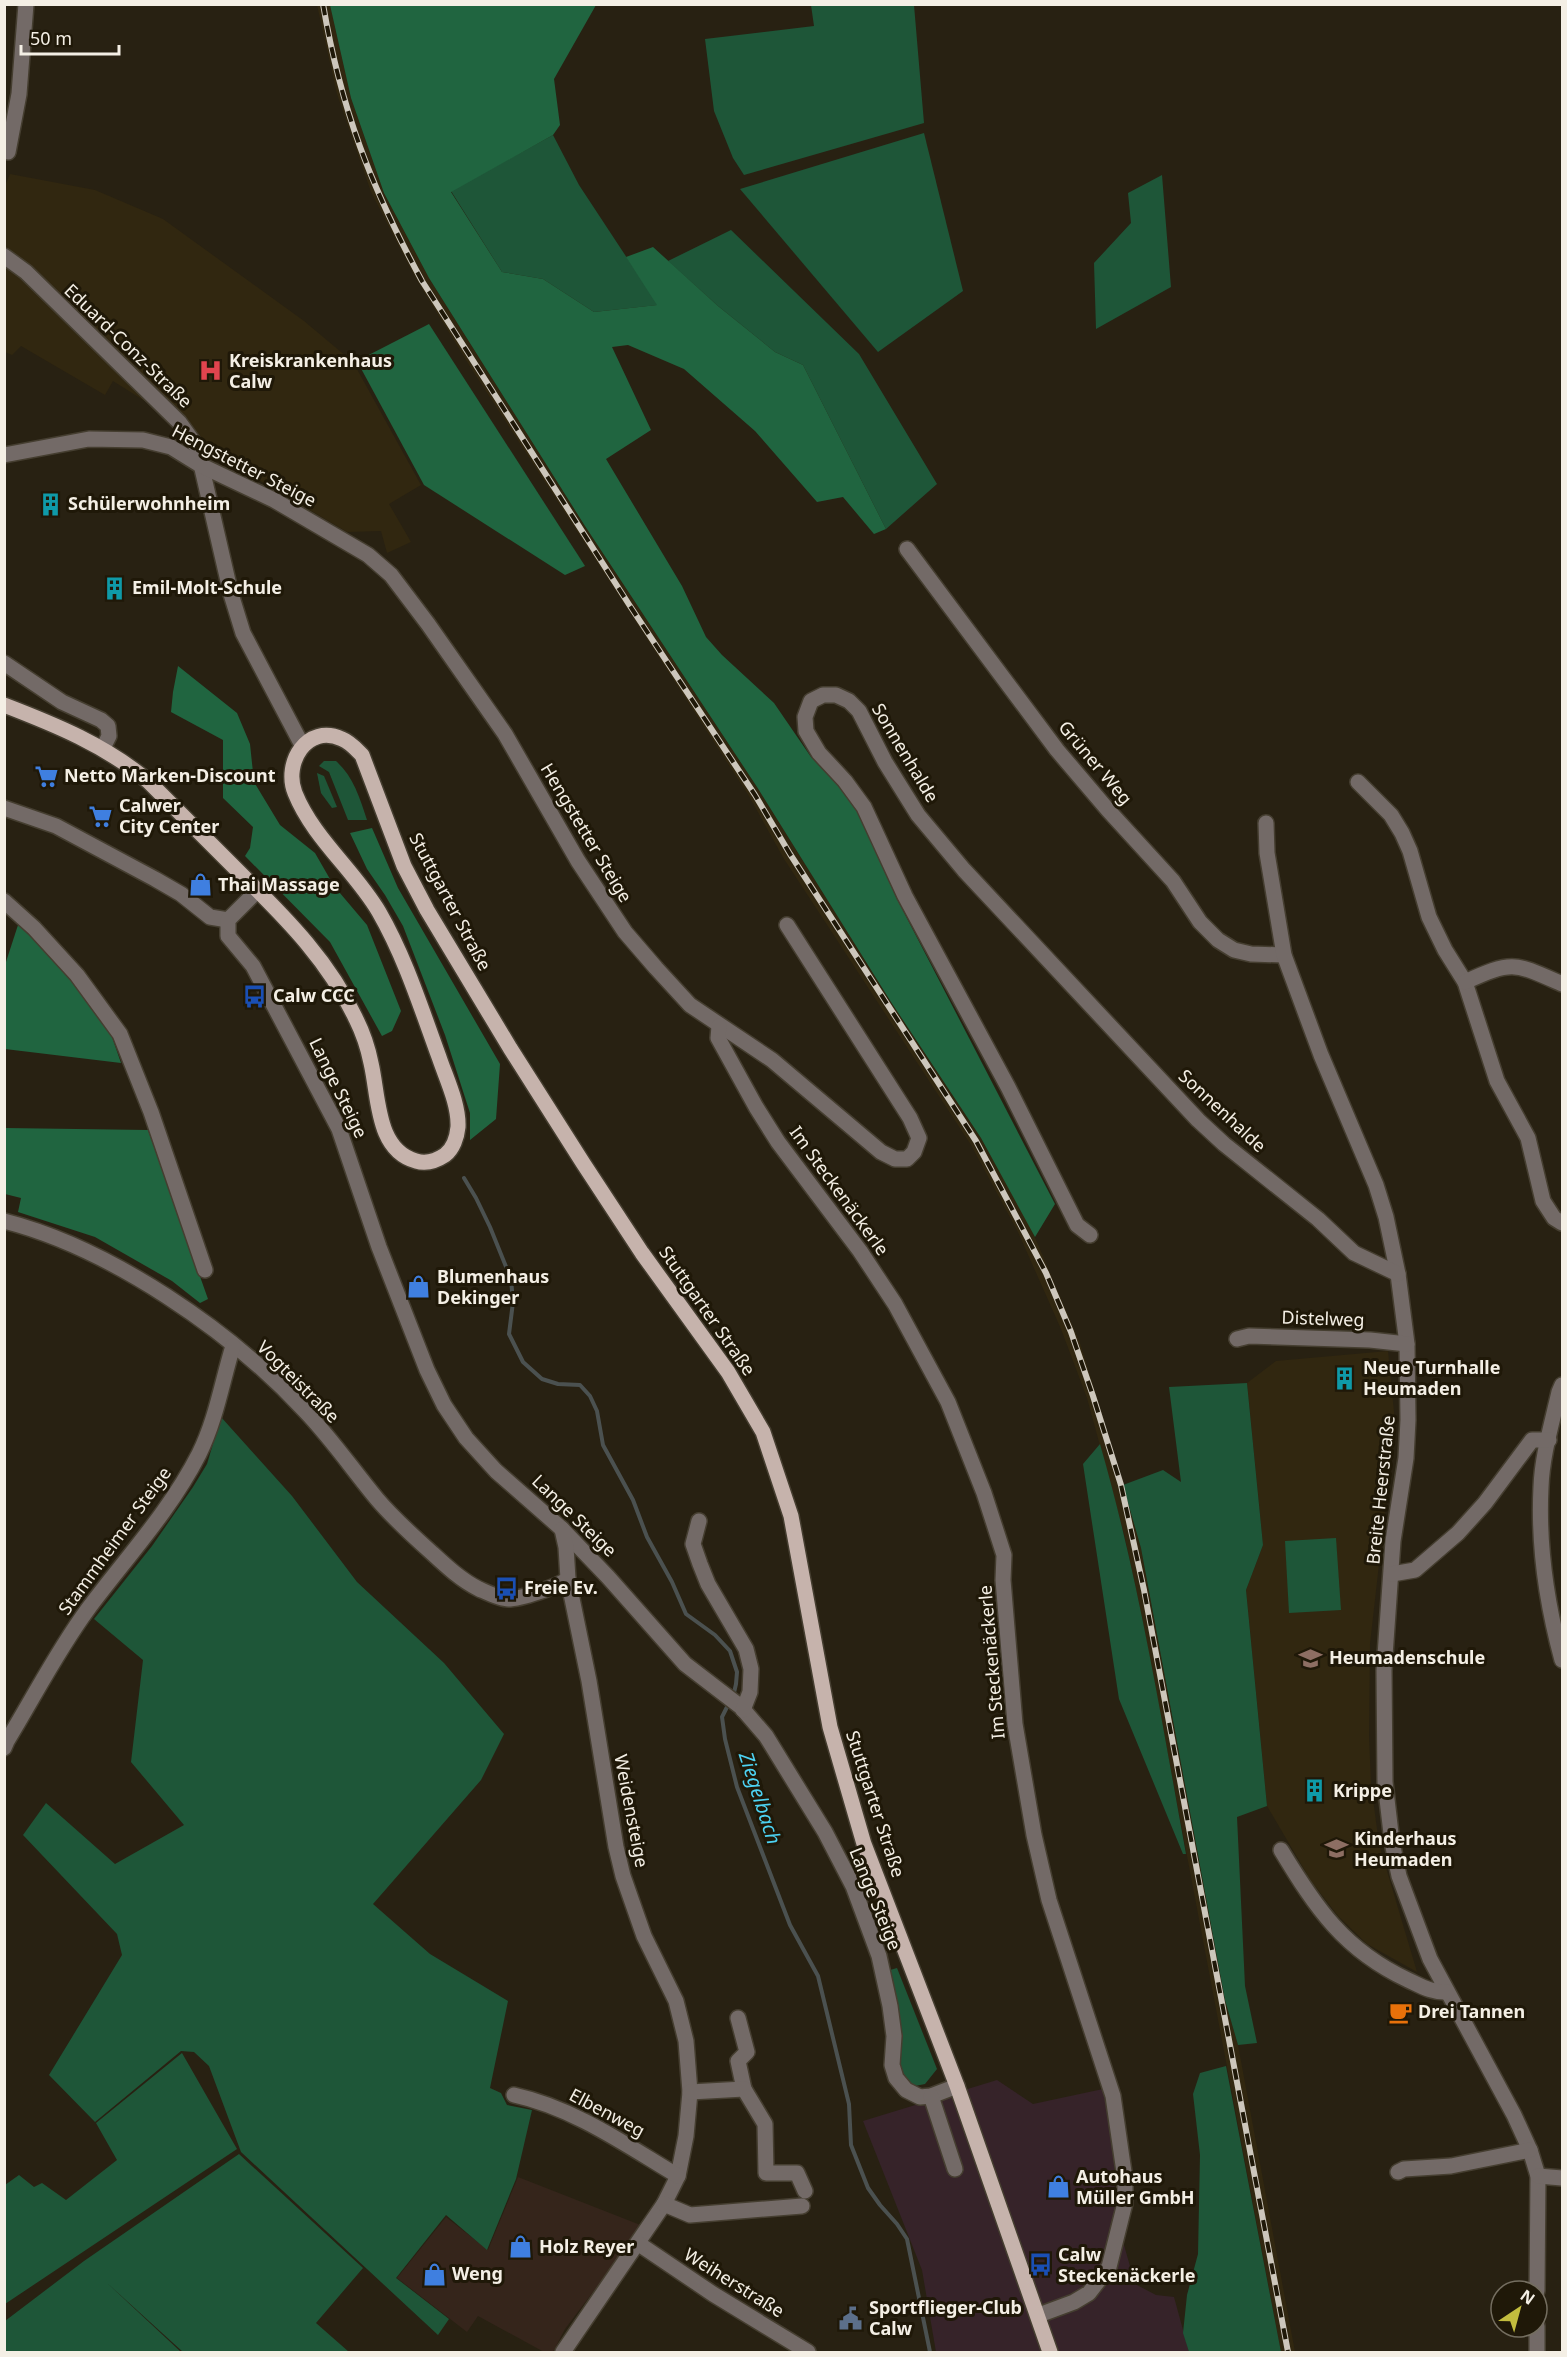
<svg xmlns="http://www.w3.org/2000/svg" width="1567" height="2357" viewBox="0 0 1567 2357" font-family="'Noto Sans',sans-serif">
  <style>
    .commercial { fill: #362329 }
    .industrial { fill: #35251b }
    .built { fill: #312710 }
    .green { fill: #1e5638 }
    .forest { fill: #206540 }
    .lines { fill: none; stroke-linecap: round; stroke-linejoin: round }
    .stream { stroke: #4b5150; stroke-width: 4 }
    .minor-casing { stroke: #453e30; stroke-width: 18 }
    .primary-casing { stroke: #453e30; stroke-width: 18 }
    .minor { stroke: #736a67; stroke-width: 15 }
    .primary { stroke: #c6b3ac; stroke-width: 15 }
    .rail-casing { stroke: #cdc7bc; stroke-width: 6 }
    .rail { stroke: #1f1808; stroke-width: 4; stroke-dasharray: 11; stroke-linecap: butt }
    .labels { text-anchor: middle; stroke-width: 6; stroke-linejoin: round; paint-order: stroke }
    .street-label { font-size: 18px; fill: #f4efe5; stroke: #1f1808 }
    .poi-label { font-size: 18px; font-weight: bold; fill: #f4efe5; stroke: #1f1808; text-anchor: start }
    .water-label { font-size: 20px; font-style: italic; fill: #4dd2f2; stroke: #1f1808 }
  </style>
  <rect width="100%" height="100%" fill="#282112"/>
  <polygon class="commercial" points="997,2080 1033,2104 1103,2089 1114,2152 1115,2213 1135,2284 1156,2295 1174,2297 1189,2352 936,2352 922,2270 863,2121"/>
  <polygon class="industrial" points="518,2177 643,2226 565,2329 553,2352 544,2352 478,2316 467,2332 397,2278 446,2217 488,2250"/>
  <g class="built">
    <polygon points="317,5 330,5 351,98 384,193 429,278 585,526 757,787 891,1002 981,1138 1030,1226 1080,1343 1114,1453 1141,1548 1225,2000 1238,2045 1295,2352 1281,2352 1141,1613 1124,1534 1087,1398 1061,1329 1018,1232 971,1145 784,859 749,796 471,368 415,277 371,192 337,94"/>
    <polygon points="10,174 95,190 163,219 304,321 353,362 421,485 389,504 411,542 387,553 381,531 347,532 223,459 158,393 148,403 113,381 105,395 21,346 12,355 5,352 4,188"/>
    <polygon points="1388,1351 1395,1422 1370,1644 1369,1736 1371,1784 1379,1844 1417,1972 1367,1944 1338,1916 1311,1881 1267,1806 1246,1590 1263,1545 1247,1383 1276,1361"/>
  </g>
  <g class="green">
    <polygon points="811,5 914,5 924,123 744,175 733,158 714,111 705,39 814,26"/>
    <polygon points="924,133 963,291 878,352 740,189"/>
    <polygon points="553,135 579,185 658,305 594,312 543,279 502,272 451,191"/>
    <polygon points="1162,175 1171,287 1096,329 1094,263 1131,223 1128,193"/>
    <polygon points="731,230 859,354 937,484 886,529 803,365 775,352 718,306 668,261"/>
    <path d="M324,761H336C353,776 360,798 367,820H348L329,772L319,766Z"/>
    <polygon points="317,773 324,776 337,807 332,808 321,793"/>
    <polygon points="1247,1383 1263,1545 1246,1590 1267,1806 1237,1817 1245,1986 1257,2043 1238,2045 1225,2000 1141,1548 1123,1485 1163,1470 1181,1482 1169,1387"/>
    <polygon points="221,1417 292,1496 357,1582 444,1663 504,1734 481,1780 373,1904 430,1954 508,2001 490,2088 501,2093 507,2105 532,2110 516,2179 487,2250 446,2215 396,2278 449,2319 438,2335 241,2152 209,2066 194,2052 181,2051 95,2122 49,2075 122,1955 117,1934 23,1835 46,1803 115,1864 184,1825 131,1762 143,1660 94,1619 152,1546 193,1487 207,1464"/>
    <path d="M1100,1444C1139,1579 1161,1717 1186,1854H1183L1119,1699L1083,1464Z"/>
    <polygon points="1336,1538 1341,1610 1289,1613 1285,1541"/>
    <polygon points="897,1968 937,2069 925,2084 915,2086 903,2079 899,2068 898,2020 890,1970"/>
    <polygon points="182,2053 237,2149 5,2304 5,2185 19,2175 34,2187 42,2183 66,2200 117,2160 96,2123"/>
    <polygon points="1226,2066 1281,2352 1189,2352 1183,2333 1187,2295 1198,2254 1200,2155 1193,2094 1200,2073"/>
    <polygon points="239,2154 363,2268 316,2323 349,2352 183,2352 106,2282 181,2352 5,2352 5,2321 84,2261"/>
  </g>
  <g class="forest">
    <polygon points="330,5 596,5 554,79 560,125 553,135 451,192 502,272 543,279 594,312 657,305 626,257 653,247 718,306 775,352 803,365 886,529 874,534 843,497 817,502 755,431 684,369 628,345 612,347 651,430 606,459 682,586 706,637 722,655 774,703 811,757 837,784 857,811 897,899 1055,1204 1035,1237 981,1138 891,1002 757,787 585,526 429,278 384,193 351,98"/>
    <polygon points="429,324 585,566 565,575 424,485 357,361"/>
    <polygon points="178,666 237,713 250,744 254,782 280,825 315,853 334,886 367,925 401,1011 392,1031 382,1036 330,942 245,856 250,848 253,827 223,798 223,740 171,712 173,692"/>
    <polygon points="372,828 398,888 500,1064 496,1119 470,1140 470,1113 445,1035 403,926 385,895 367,869 350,833"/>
    <polygon points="18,925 30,934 69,977 110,1031 121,1063 5,1049 5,965"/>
    <polygon points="5,1128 148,1130 208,1299 200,1303 172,1281 95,1237 18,1212 21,1198 5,1194"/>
  </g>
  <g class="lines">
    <g class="stream">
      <polyline points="464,1178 476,1198 490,1227 511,1279 513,1302 509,1334 523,1362 542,1379 558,1384 580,1385 590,1396 597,1411 603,1445 633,1500 647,1537 672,1582 686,1614 715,1635 730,1651 737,1672 736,1684 733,1697"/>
      <polyline points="729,1703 722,1717 725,1739 737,1787 790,1925 818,1976 849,2104 851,2145 868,2188 880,2205 897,2224 907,2239 930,2352"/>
    </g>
    <defs>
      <g id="minor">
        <polyline points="8,152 19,94 26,4"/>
        <polyline points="4,256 26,272 179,422 197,447 231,594 243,633 302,745"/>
        <polyline points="4,455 89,439 143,440 171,447 200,465 274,500 368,555 391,575 428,624 505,734 578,861 625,932 656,968 690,1005 772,1060 881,1152 895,1159 907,1159 914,1152 919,1138 910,1118 787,925"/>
        <polyline points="907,549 1057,750 1108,810 1173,881 1200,922 1218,940 1234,950 1251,954 1284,955"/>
        <polyline points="4,663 62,702 101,720 108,726 109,736 103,748"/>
        <polyline points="1358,782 1391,815 1402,833 1410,851 1429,917 1445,950 1465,982 1497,1081 1528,1138 1543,1201 1554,1218 1562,1223"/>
        <polyline points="4,808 56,826 155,879 181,894 210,917 228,920"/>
        <polyline points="1266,823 1267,853 1284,955 1321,1055 1376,1185 1386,1217 1398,1274 1407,1344 1408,1420 1406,1458 1393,1541 1384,1670 1385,1782 1392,1842 1399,1876 1430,1959 1514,2115 1530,2150 1538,2176 1537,2291"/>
        <polyline points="258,890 228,920 228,936 253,966 339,1129 379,1247 427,1370 444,1405 466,1438 496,1471 562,1529 608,1577 685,1664 741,1707 766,1736 825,1832 853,1886 879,1956 890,2006 894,2036 892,2065 896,2078 906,2090 920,2097 931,2096 957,2086"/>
        <polyline points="4,901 34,928 77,975 120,1034 151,1112 205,1270"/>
        <path d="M1465,982C1513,960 1515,963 1562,984"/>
        <polyline points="719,1026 718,1038 756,1107 778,1142 860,1251 895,1304 948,1402 984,1493 1004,1555 1003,1580 1015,1724 1034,1835 1049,1900 1113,2096 1125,2179 1125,2203 1109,2267 1089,2293 1074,2302 1039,2315"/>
        <path d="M4,1221C110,1248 231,1331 305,1411C331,1438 353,1470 377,1499C393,1518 413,1536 432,1553C446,1566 461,1580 479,1589C486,1592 500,1599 508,1599C521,1599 559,1586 568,1579"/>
        <polyline points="1090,1235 1077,1225 1008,1087 905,896 864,807 845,781 819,753 806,731 805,717 811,701 823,695 836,695 849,701 859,711 885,762 918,815 964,870 1198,1120 1224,1144 1318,1219 1354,1253 1398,1274"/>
        <polyline points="1237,1339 1249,1336 1370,1340 1407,1344"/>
        <path d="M1562,1385L1559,1392C1552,1423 1542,1456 1541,1487C1538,1545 1547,1605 1562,1660"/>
        <polyline points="699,1521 693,1544 700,1564 708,1584 746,1649 751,1669 750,1692 743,1710"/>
        <polyline points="562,1529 566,1547 568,1579 589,1681 616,1847 623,1876 644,1936 676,2001 686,2041 690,2092 686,2136 678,2176 664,2204 563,2352"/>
        <polyline points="1392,1574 1415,1570 1458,1533 1485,1503 1532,1440 1549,1440"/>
        <path d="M4,1748L7,1741C34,1697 57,1651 88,1609C126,1558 170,1511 199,1454C216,1420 222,1382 233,1346"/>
        <path d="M1281,1850C1316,1908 1344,1950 1408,1980C1421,1986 1432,1993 1447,1992"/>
        <polyline points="738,2018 747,2052 738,2061 744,2089"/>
        <polyline points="690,2092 744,2089 765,2124 766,2173 797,2173 805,2191"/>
        <path d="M514,2095C574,2108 626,2145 678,2176"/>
        <polyline points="931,2096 955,2169"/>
        <polyline points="1398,2172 1404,2169 1451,2166 1530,2150"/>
        <polyline points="1538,2176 1562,2178"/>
        <polyline points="664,2204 690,2215 802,2206"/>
        <polyline points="639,2244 713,2294 808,2352"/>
        <polyline points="1537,2326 1537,2352"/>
      </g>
      <path id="primary" d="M4,705C56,725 105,745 148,781C180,813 212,845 244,877C288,920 330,963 356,1019C363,1033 368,1048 371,1063C379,1097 376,1150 416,1161C426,1164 436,1161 445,1155C453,1149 457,1137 458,1127C459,1104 446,1078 439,1057C421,1008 405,957 379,912C355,871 313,838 295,793C283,763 307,723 342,739C350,742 356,749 362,755L404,866L427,910L510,1048L583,1163L642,1253L728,1372L763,1432L791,1516L830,1727L864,1844L957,2086L1050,2352"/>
    </defs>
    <use href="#minor" class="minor-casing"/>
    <use href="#primary" class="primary-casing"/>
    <use href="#minor" class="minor"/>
    <use href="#primary" class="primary"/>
    <defs>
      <path id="rail" d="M323,4C341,110 371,187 422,281L630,606L755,795L790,854L976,1141L1046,1273L1071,1332L1093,1396L1121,1485L1144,1590L1288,2352"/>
    </defs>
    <use href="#rail" class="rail-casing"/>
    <use href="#rail" class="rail"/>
  </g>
  <defs>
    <symbol id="hospital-bare" viewBox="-9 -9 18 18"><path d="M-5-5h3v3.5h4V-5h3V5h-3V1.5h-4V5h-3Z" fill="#e0444e" stroke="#1f1808" stroke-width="2.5" paint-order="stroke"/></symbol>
    <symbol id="building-bare" viewBox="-9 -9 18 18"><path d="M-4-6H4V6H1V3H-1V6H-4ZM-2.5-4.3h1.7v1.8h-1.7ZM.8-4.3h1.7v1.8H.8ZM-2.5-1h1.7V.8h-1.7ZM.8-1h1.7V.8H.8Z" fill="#0f9aa8" stroke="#1f1808" stroke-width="2.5" paint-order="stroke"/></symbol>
    <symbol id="supermarket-bare" viewBox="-9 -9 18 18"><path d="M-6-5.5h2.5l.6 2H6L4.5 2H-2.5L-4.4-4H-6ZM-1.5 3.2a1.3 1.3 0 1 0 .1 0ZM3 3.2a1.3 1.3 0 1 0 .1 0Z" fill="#3f7fe0" stroke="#1f1808" stroke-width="2.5" paint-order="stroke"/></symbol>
    <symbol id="shop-bare" viewBox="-9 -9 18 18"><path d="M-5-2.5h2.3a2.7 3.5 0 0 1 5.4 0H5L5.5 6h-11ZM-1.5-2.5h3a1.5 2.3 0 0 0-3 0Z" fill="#3f7fe0" stroke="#1f1808" stroke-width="2.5" paint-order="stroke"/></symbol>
    <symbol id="bus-bare" viewBox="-9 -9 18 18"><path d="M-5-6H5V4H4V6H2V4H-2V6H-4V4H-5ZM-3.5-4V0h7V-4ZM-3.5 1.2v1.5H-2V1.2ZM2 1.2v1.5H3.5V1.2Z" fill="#1a4fb4" stroke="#1f1808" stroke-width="2.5" paint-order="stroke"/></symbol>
    <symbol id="school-bare" viewBox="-9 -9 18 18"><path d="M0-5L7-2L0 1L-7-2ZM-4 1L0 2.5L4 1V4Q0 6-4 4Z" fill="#8d6e63" stroke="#1f1808" stroke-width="2.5" paint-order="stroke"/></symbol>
    <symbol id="cafe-bare" viewBox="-9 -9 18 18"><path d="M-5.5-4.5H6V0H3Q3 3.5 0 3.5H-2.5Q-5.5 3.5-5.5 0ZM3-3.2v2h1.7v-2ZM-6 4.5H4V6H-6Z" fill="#e8710a" stroke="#1f1808" stroke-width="2.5" paint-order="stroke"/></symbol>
    <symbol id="civic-bare" viewBox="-9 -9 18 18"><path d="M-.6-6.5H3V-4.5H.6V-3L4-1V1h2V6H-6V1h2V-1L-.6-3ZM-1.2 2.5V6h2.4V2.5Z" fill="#5c6f8a" stroke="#1f1808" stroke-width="2.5" paint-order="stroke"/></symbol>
  </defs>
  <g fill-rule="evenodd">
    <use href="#hospital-bare" x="194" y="354" width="33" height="33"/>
    <use href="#building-bare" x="34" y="488" width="33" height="33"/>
    <use href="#building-bare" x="98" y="572" width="33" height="33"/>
    <use href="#supermarket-bare" x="30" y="760" width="33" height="33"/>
    <use href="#supermarket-bare" x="84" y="800" width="33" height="33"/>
    <use href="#shop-bare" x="184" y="868" width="33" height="33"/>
    <use href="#bus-bare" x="238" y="980" width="33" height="33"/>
    <use href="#shop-bare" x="402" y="1270" width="33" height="33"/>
    <use href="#building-bare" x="1328" y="1362" width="33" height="33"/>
    <use href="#bus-bare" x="490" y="1572" width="33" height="33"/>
    <use href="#school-bare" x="1294" y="1642" width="33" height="33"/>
    <use href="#building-bare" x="1298" y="1774" width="33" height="33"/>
    <use href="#school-bare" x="1320" y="1832" width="33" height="33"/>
    <use href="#cafe-bare" x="1384" y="1996" width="33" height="33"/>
    <use href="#shop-bare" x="1042" y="2170" width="33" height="33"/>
    <use href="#shop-bare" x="504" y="2230" width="33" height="33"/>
    <use href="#bus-bare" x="1024" y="2248" width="33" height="33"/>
    <use href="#shop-bare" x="418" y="2258" width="33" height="33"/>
    <use href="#civic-bare" x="834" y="2302" width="33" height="33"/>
  </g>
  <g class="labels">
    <g class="street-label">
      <text transform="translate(128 346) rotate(44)" y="6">Eduard-Conz-Straße</text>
      <text transform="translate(244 466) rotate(27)" y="6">Hengstetter Steige</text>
      <text transform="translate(905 753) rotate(59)" y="6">Sonnenhalde</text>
      <text transform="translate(1095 763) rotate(50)" y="6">Grüner Weg</text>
      <text transform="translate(586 833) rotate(59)" y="6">Hengstetter Steige</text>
      <text transform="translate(450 902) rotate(62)" y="6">Stuttgarter Straße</text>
      <text transform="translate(338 1088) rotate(64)" y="6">Lange Steige</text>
      <text transform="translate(1222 1111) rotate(43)" y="6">Sonnenhalde</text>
      <text transform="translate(839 1191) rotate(54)" y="6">Im Steckenäckerle</text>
      <text transform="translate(707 1311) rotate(55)" y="6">Stuttgarter Straße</text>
      <text transform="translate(1323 1319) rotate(2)" y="6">Distelweg</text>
      <text transform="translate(298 1382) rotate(45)" y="6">Vogteistraße</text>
      <text transform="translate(1381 1490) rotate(-84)" y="6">Breite Heerstraße</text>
      <text transform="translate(574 1516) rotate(44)" y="6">Lange Steige</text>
      <text transform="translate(115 1541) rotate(-54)" y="6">Stammheimer Steige</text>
      <text transform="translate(992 1662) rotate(-95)" y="6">Im Steckenäckerle</text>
      <text transform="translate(875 1804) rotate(72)" y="6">Stuttgarter Straße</text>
      <text transform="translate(631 1811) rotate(79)" y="6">Weidensteige</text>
      <text transform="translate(875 1899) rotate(68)" y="6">Lange Steige</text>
      <text transform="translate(607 2113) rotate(28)" y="6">Elbenweg</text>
      <text transform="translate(734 2283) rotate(32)" y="6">Weiherstraße</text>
    </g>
    <g class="poi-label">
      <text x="229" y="367">Kreiskrankenhaus<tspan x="229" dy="21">Calw</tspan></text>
      <text x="68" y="510">Schülerwohnheim</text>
      <text x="132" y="594">Emil-Molt-Schule</text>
      <text x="64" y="782">Netto Marken-Discount</text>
      <text x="119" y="812">Calwer<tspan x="119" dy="21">City Center</tspan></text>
      <text x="218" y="891">Thai Massage</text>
      <text x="273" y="1002">Calw CCC</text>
      <text x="437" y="1283">Blumenhaus<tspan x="437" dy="21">Dekinger</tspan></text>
      <text x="1363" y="1374">Neue Turnhalle<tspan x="1363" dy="21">Heumaden</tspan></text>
      <text x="524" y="1594">Freie Ev.</text>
      <text x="1329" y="1664">Heumadenschule</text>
      <text x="1333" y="1797">Krippe</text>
      <text x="1354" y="1845">Kinderhaus<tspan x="1354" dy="21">Heumaden</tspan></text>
      <text x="1418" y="2018">Drei Tannen</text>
      <text x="1076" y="2183">Autohaus<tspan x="1076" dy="21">Müller GmbH</tspan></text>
      <text x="539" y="2253">Holz Reyer</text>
      <text x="1058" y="2261">Calw<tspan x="1058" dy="21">Steckenäckerle</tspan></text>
      <text x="452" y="2280">Weng</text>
      <text x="869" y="2314">Sportflieger-Club<tspan x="869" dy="21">Calw</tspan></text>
    </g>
    <g class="water-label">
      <text transform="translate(760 1798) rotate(72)" y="7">Ziegelbach</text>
    </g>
  </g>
  <rect width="1567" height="2357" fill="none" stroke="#f4efe5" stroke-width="12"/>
  <g transform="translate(1519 2309) rotate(36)"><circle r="28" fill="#1f1808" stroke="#746e60" stroke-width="1.5"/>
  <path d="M0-4.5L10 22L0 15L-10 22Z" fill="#c3bd3e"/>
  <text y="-9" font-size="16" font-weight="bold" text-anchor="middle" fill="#f4efe5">N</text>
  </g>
  <path d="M21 45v9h98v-9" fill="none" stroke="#f4efe5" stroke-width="3"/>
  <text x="30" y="45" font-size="18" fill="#f4efe5" stroke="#1f1808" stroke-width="4.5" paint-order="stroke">50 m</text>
</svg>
